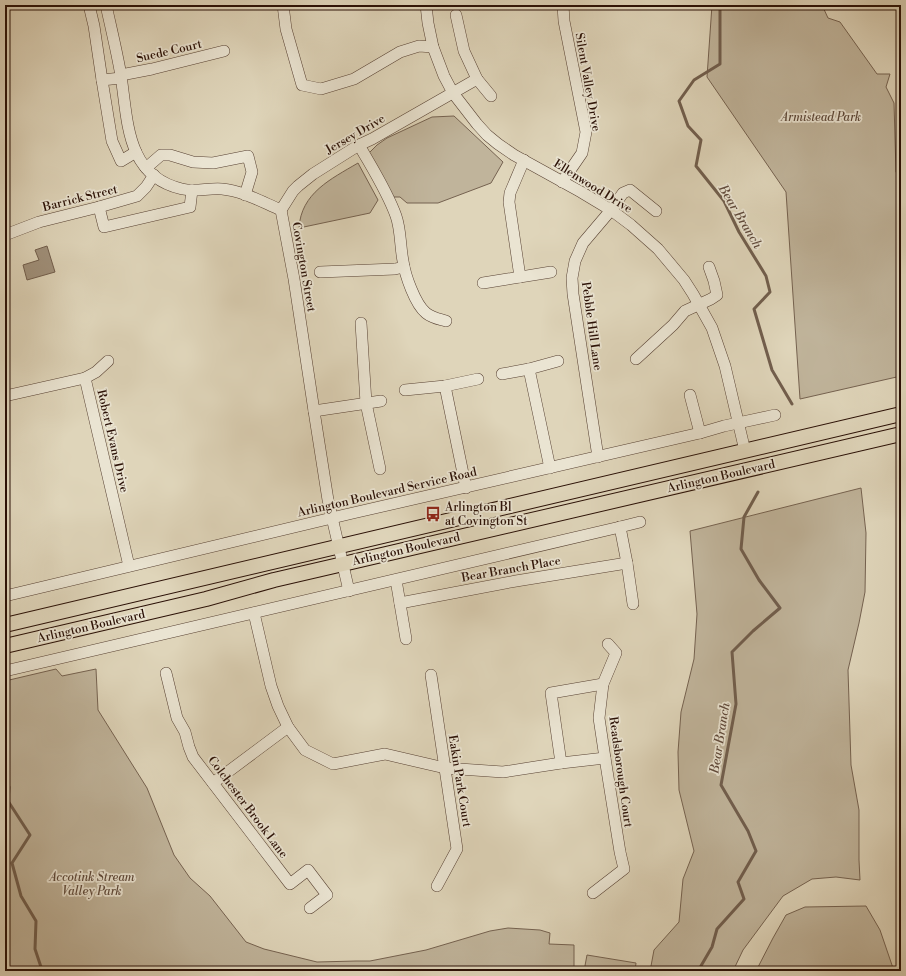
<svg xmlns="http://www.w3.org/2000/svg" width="906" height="976" viewBox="0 0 906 976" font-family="'Libre Bodoni',serif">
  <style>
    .green { fill: #c0b49b; stroke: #756250 }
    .water { fill: #a1927d; stroke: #715e4d }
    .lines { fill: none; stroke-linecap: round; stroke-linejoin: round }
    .stream { stroke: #715e4d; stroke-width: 3 }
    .minor-casing { stroke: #574133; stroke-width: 12 }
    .major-casing { stroke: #2a1006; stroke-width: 16 }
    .minor { stroke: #eae4d2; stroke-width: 11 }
    .major { stroke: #dfd5ba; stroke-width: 14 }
    .labels { text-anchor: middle; stroke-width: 3.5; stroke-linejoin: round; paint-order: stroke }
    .street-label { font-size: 12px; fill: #2a1006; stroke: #eae4d2 }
    .park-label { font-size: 12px; font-style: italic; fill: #5e493a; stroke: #eae4d2 }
    .poi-label { font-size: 12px; fill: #2a1006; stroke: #eae4d2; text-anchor: start }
    .water-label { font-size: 13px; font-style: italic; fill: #604a3c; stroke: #eae4d2 }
  </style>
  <rect width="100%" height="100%" fill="#dfd5ba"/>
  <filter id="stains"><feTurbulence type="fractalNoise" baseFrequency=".005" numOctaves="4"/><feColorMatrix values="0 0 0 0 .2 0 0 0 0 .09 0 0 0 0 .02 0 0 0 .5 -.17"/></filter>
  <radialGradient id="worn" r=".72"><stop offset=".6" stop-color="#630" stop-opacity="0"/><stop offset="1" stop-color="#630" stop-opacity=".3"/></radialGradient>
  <g class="green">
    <polygon points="712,5 822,5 828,18 840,22 877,74 890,74 886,87 894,103 896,172 901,179 901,376 800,399 786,192 707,77"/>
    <polygon points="454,116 503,162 491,183 438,203 407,203 400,197 393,197 369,153 377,145 387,138 432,117"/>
    <path d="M358,163L378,200L370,213L299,228C301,193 331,179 358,163Z"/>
    <polygon points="861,488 866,533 865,592 859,623 848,670 851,765 859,810 859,860 860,880 836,877 812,879 783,896 743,950 733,971 649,971 651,966 654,950 679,922 683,879 694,851 679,790 678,752 681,712 694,659 697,614 690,531"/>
    <polygon points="56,669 62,676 96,669 98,710 147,788 174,855 190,878 210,896 246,942 264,949 317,962 356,961 370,961 426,950 490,931 508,928 540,930 550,933 549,944 574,945 574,971 5,971 5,681"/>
    <polygon points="866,906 880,930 894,971 756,971 773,938 786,915 805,907"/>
    <polygon points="587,955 636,963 635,971 584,971"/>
  </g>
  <polygon class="water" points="47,246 55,272 27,280 23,265 39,260 35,250"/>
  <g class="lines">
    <g class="stream">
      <polyline points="720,5 720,64 694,80 679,101 688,126 701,140 696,166 724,201 739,232 766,276 770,292 754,309 772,370 792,404"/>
      <polyline points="5,778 9,787 8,801 30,835 12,863 21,896 36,921 35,949 42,970 42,971"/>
      <polyline points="698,971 712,947 717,929 744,899 738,882 756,851 748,831 721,785 736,704 732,652 753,631 780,608 759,580 741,549 744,517 758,492"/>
    </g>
    <defs>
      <g id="minor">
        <polyline points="89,5 94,26 102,80"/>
        <path d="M106,5C111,28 117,52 121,76C128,122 126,176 182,189C195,192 208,188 222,189C243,191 262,202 281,210"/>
        <polyline points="283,5 286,29 302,85 321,89 354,79 400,52 419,46 433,47"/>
        <polyline points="426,5 428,23 433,47 444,76 453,93 477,124 487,135 498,144 514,155 581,192 611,210 631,225 658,249 684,280 693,294 712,328 725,366 745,451"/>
        <polyline points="456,15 464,51 477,79"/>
        <polyline points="121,75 152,69 224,51"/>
        <polyline points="121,78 102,80 112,141 121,161 136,152"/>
        <path d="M359,145C372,168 387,191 396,216C401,230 400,246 403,261C405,275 415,304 426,313C432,318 439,319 446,321"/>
        <polyline points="146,168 161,155 170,155 193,162 213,163 248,156 252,172 245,195"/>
        <polyline points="562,182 582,153 586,132 564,21 563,5"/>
        <polyline points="99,207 104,227 190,207 192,190"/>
        <polyline points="281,210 294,279 314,411 328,500 349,591"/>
        <polyline points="281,210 293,191 298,186 313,174 359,145 372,139 477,79 491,96"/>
        <polyline points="5,235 39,222 99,207 137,196 146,187 154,175"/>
        <polyline points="320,272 395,269 404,267"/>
        <polyline points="520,277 509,202 510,193 524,160"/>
        <polyline points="483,283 551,272"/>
        <polyline points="361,323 366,403 380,469"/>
        <polyline points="636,359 673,325 685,311 711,299 717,295 714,281 709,267"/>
        <polyline points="529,369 550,468"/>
        <polyline points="502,374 529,369 558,361"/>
        <polyline points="85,378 129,566"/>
        <polyline points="445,386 466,488"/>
        <polyline points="405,390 445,386 478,379"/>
        <polyline points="690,395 700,433"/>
        <polyline points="5,396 85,378 96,372 108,361"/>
        <polyline points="314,411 381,401"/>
        <polyline points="598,457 573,294 572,278 575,261 583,243 611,210 623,193 630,190 656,211"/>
        <polyline points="620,527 627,563 633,604"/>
        <polyline points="396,580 406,639"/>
        <polyline points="5,596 353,513 700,433 724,426 775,415"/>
        <polyline points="400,603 516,581 627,563"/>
        <polyline points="254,613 271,686 278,706 288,727 305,750 333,764 385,754 445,768 503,772 561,763 605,758"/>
        <polyline points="5,671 620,527 640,522"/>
        <polyline points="166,673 177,718 185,732 189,747 193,757 290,884 308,870 327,895 310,908"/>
        <polyline points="431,675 457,849 437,886"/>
        <polyline points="561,763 551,693 603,684"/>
        <polyline points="213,783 288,727"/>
        <polyline points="593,893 624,869 620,852 605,758 599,718 603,684 616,653 608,644"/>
      </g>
      <g id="major">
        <polyline points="5,625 901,414"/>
        <polyline points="5,646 206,599 274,580 343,564 901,434"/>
      </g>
    </defs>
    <use href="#minor" class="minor-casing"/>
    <use href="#major" class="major-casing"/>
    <use href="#minor" class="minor"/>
    <use href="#major" class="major"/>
  </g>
  <defs>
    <symbol id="bus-bare" viewBox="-9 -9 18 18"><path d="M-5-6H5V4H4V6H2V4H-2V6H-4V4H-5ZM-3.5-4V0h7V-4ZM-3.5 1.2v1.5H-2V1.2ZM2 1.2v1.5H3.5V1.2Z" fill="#8f2418" stroke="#eae4d2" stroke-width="2.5" paint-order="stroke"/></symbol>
  </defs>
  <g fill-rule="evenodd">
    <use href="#bus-bare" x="422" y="503" width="22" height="22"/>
  </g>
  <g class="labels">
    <g class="street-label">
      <text transform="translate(169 51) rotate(-13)" y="4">Suede Court</text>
      <text transform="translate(588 82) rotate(80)" y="4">Silent Valley Drive</text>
      <text transform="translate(355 134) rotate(-30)" y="4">Jersey Drive</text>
      <text transform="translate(593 186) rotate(32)" y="4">Ellenwood Drive</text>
      <text transform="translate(80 198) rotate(-14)" y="4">Barrick Street</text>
      <text transform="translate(304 267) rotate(80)" y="4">Covington Street</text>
      <text transform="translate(592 326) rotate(82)" y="4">Pebble Hill Lane</text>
      <text transform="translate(113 441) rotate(77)" y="4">Robert Evans Drive</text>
      <text transform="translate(721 476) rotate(-13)" y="4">Arlington Boulevard</text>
      <text transform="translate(387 492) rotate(-13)" y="4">Arlington Boulevard Service Road</text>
      <text transform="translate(406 549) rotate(-13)" y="4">Arlington Boulevard</text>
      <text transform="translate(511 569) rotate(-10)" y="4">Bear Branch Place</text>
      <text transform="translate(91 626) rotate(-13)" y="4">Arlington Boulevard</text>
      <text transform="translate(621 772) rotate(82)" y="4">Readsborough Court</text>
      <text transform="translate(460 781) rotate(81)" y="4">Eakin Park Court</text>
      <text transform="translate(248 807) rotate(53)" y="4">Colchester Brook Lane</text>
    </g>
    <g class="park-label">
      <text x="821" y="121">Armistead Park</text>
      <text x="92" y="881">Accotink Stream<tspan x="92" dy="14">Valley Park</tspan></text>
    </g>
    <g class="poi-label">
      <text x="445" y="511">Arlington Bl<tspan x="445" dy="14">at Covington St</tspan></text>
    </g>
    <g class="water-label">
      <text transform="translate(741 216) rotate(59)" y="5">Bear Branch</text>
      <text transform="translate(719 738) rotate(-81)" y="5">Bear Branch</text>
    </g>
  </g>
  <rect width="906" height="976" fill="none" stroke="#dfd5ba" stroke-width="20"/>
  <rect x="6" y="6" width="894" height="964" fill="none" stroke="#2a1006" stroke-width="2"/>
  <rect x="10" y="10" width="886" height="956" fill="none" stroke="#2a1006"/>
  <rect width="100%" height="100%" filter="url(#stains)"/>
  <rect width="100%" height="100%" fill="url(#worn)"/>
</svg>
